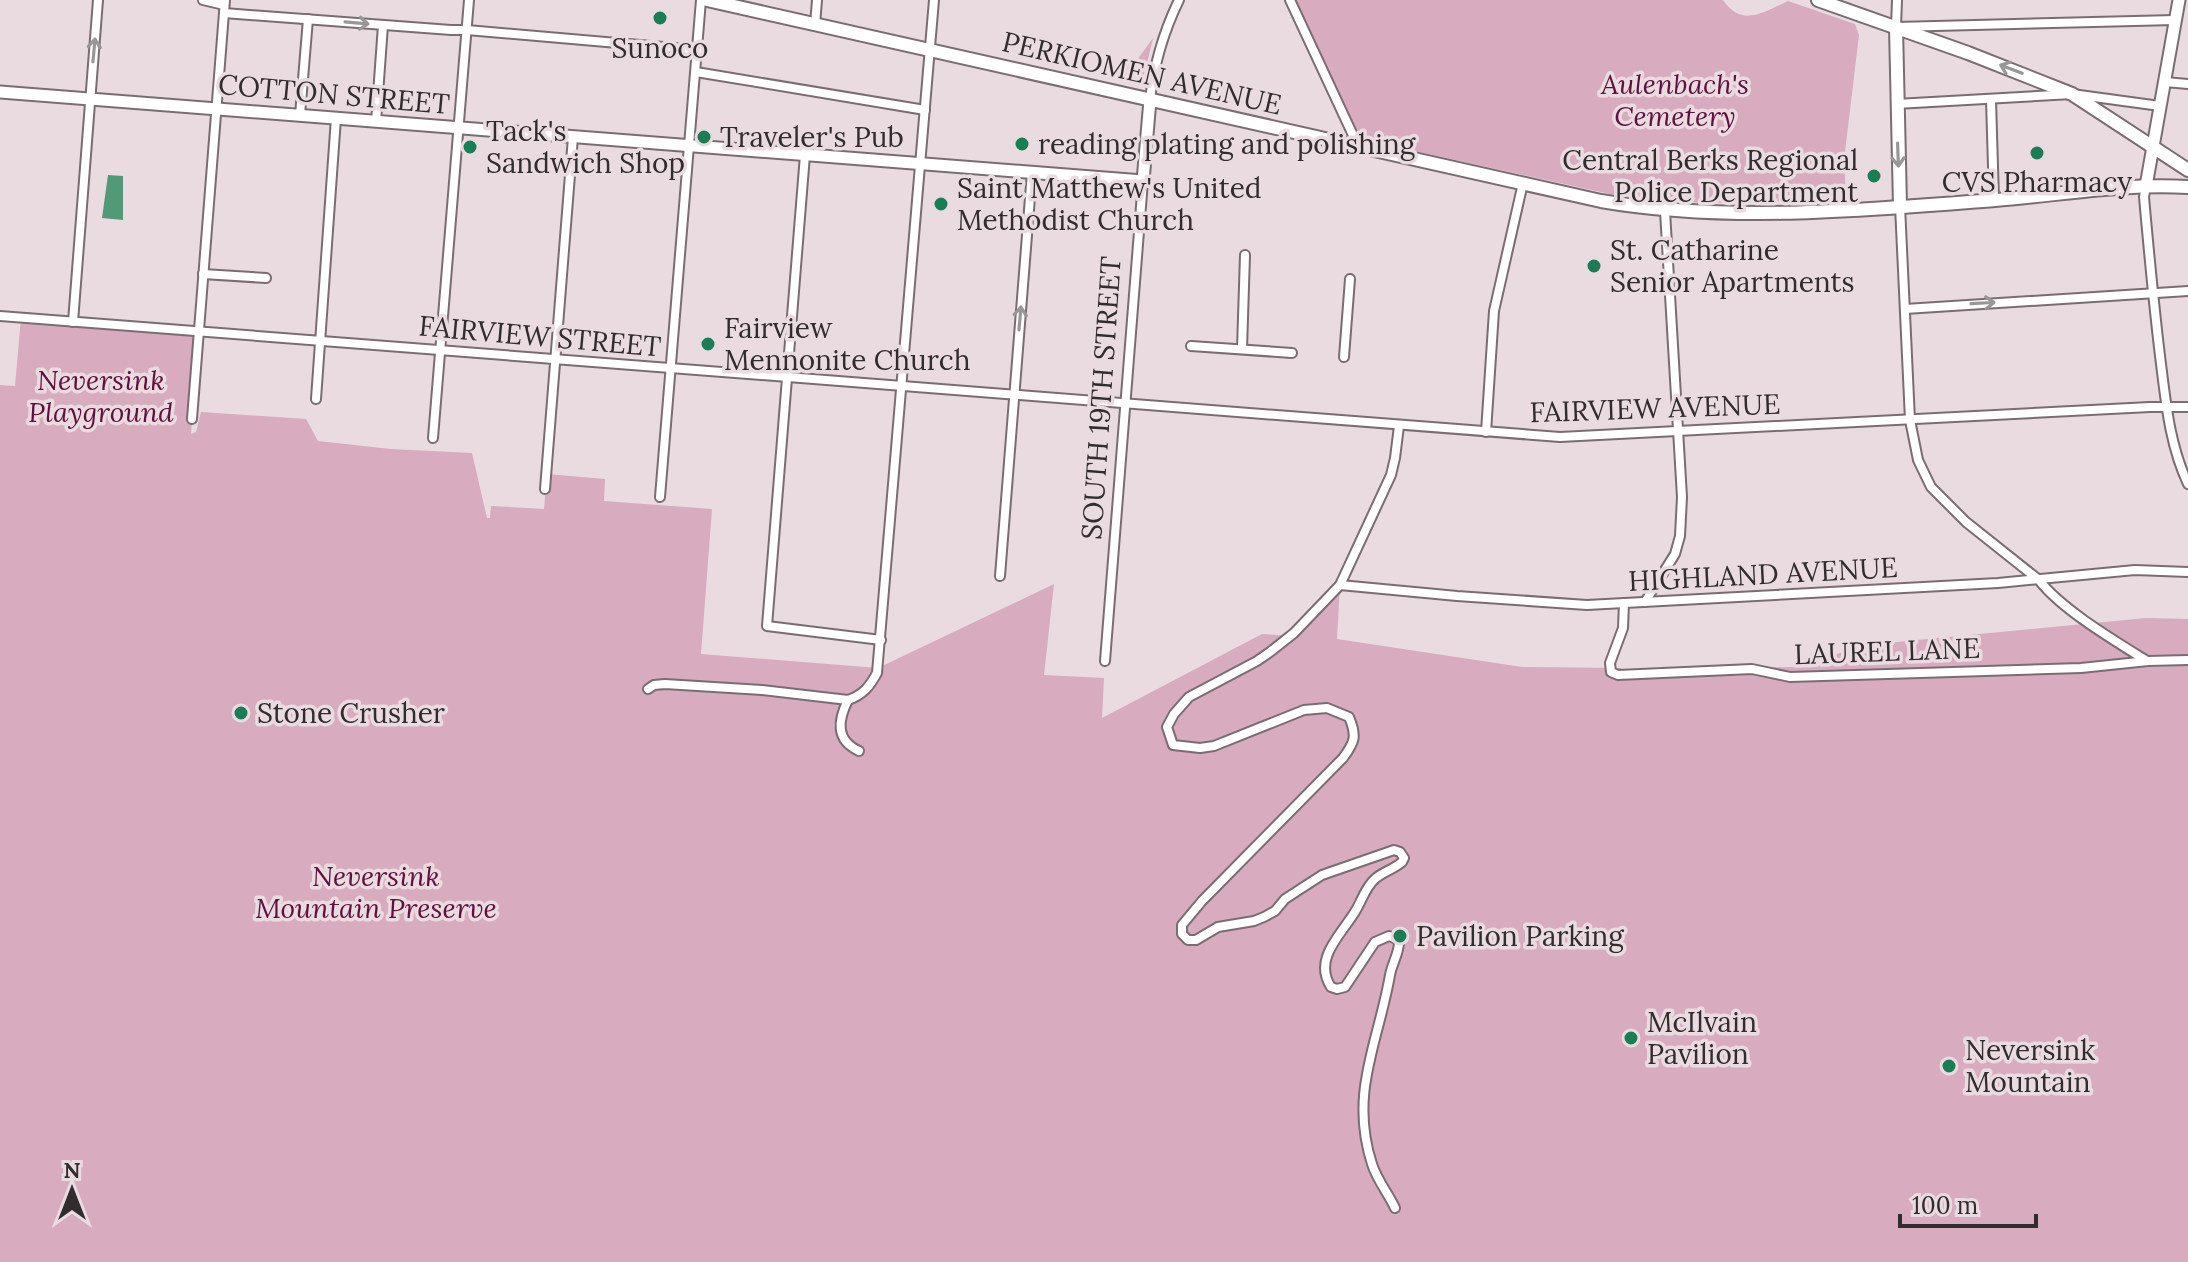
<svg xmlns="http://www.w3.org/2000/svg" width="2188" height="1262" viewBox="0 0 2188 1262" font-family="Lora,serif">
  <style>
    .green { fill: #d8abbf }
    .water { fill: #519977 }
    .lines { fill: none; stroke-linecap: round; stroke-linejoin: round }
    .street-casing { stroke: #7a6d72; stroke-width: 12 }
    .secondary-casing { stroke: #7a6d72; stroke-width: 15 }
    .primary-casing { stroke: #7a6d72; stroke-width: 16 }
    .street { stroke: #fff; stroke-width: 8 }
    .secondary { stroke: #fff; stroke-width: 11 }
    .primary { stroke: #fff; stroke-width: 12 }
    .oneway { stroke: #989696 }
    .poi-dot { fill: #197d56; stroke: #e9dbe0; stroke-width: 3 }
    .labels { text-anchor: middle; stroke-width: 7; stroke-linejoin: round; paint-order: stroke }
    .poi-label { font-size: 28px; fill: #312c2e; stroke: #e9dbe0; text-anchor: start }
    .street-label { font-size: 28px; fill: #312c2e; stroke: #e9dbe0 }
    .park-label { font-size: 28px; font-style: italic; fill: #5f103e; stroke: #e9dbe0 }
  </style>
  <rect width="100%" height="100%" fill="#e9dbe0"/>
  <g class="green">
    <path d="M1295,0H1723C1742,28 1764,12 1788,1L1855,24L1859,35L1844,160L1846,198L1735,203L1672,202L1610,194L1361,139L1357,136Z"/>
    <polygon points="1153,38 1142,85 1108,78 1124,62 1132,67"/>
    <polygon points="21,318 198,332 191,434 196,432 201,412 306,419 318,441 391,449 472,453 487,518 490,518 491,506 544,509 547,474 605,479 604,501 712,509 701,654 878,668 1054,584 1044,675 1104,678 1102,718 1262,634 1290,636 1340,585 1337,639 1522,667 1621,668 1621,670 1797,667 1865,645 2146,618 2188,619 2188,1262 0,1262 0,385 15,386"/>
  </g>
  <polygon class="water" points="108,175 123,176 123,220 102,218"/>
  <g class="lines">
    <defs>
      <g id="street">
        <polyline points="203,0 224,5"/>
        <polyline points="1290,0 1358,146"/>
        <polyline points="1897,0 1896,27 2175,20"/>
        <polyline points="224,13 451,30 467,30 698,50"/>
        <polyline points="815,25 817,0"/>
        <polyline points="696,72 925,110"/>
        <polyline points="2165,82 2188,84"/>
        <path d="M1150,100C1154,64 1163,33 1179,0"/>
        <polyline points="1991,100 1994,200"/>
        <polyline points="1896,104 2072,94 2160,106"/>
        <polyline points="300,115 308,19"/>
        <polyline points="376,122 383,25"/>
        <polyline points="805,155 767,626 881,640"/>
        <path d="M2146,186L2144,197C2149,253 2154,308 2161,364C2166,404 2170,446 2188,484"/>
        <path d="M1900,206L1910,420L1918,460L1931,487L1966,522L2039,580C2061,609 2115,641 2147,661"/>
        <polyline points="203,274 266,278"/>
        <polyline points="1905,309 2188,291"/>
        <polyline points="0,316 1560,437 2150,407 2188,407"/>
        <polyline points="73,322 98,0"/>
        <polyline points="1191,346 1292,353"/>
        <polyline points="1242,349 1245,255"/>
        <polyline points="1344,357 1350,279"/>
        <polyline points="316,399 336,118"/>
        <polyline points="192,419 225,0"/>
        <polyline points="1486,432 1494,311 1523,183"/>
        <polyline points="433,438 469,0"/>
        <polyline points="545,489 573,137"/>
        <polyline points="660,497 701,0"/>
        <polyline points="1000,576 1032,172"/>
        <polyline points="1340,585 1457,596 1587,605 1998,583 2135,570 2188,572"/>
        <polyline points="1645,602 1675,554 1680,536 1682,497 1665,211"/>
        <polyline points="1624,603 1623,628 1610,663 1611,672 1618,675 1752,669 1790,677 2081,668 2148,661 2188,660"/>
        <polyline points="1105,661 1143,181"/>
        <path d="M648,689L654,685L665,684L762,690L848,700C863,695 870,686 877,673L934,0"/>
        <path d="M848,700C838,720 835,740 859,751"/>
        <path d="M1395,1208C1388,1193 1377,1180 1372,1164C1349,1093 1378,1044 1390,975C1392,963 1400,952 1399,940L1389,936L1375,942L1345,987L1337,989L1331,987C1312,958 1343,933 1356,910C1362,900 1366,886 1376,878C1383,872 1394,869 1402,862L1404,858L1400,852L1394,850L1322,875L1285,899L1275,911L1264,917L1254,921L1218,927L1196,940H1188L1182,934V925L1202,901L1343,758C1355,742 1357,736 1349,717L1327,708L1304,710L1214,746L1200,748L1173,745L1167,727L1174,714L1189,697L1257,661L1270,652L1294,633L1340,585L1391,475L1395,458L1399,426"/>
      </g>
      <g id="secondary">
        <polyline points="0,92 1143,181 1150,100"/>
        <polyline points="2146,186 2179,0"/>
      </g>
      <g id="primary">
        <path d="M707,0L1601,201C1730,223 1864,210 1995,200C2059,195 2123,183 2188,187"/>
        <polyline points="1818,0 1968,53 2072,94 2188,170"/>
        <polyline points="1896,27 1900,206"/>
      </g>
    </defs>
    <use href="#street" class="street-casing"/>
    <use href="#secondary" class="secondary-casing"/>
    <use href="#primary" class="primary-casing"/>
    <use href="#street" class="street"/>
    <use href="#secondary" class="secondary"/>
    <use href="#primary" class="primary"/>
  </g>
  <defs><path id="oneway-shaft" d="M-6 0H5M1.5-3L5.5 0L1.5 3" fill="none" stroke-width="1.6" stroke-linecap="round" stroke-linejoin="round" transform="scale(2)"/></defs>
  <g class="oneway">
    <use href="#oneway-shaft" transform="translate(357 23) rotate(5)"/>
    <use href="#oneway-shaft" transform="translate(94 50) rotate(-85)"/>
    <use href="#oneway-shaft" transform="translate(2011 69) rotate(-159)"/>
    <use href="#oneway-shaft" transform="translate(1898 155) rotate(88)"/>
    <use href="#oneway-shaft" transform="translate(1983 303) rotate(-3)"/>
    <use href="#oneway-shaft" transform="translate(1020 318) rotate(-85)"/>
  </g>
  <g class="poi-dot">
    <circle cx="660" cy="18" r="8"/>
    <circle cx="704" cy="137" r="8"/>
    <circle cx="1022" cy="144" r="8"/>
    <circle cx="470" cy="147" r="8"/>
    <circle cx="2037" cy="153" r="8"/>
    <circle cx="1874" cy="176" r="8"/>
    <circle cx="941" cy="204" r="8"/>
    <circle cx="1594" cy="266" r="8"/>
    <circle cx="708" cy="344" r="8"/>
    <circle cx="241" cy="713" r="8"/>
    <circle cx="1400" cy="936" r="8"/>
    <circle cx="1631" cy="1038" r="8"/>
    <circle cx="1949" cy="1066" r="8"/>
  </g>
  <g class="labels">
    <g class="poi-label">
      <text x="660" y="58" text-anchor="middle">Sunoco</text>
      <text x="486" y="141">Tack's<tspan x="486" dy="32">Sandwich Shop</tspan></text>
      <text x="720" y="147">Traveler's Pub</text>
      <text x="1038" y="154">reading plating and polishing</text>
      <text x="1858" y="170" text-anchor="end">Central Berks Regional<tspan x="1858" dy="32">Police Department</tspan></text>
      <text x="2037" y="192" text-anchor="middle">CVS Pharmacy</text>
      <text x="957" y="198">Saint Matthew's United<tspan x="957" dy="32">Methodist Church</tspan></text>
      <text x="1610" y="260">St. Catharine<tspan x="1610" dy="32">Senior Apartments</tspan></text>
      <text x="724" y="338">Fairview<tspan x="724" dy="32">Mennonite Church</tspan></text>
      <text x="257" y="723">Stone Crusher</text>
      <text x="1416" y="946">Pavilion Parking</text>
      <text x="1647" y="1032">McIlvain<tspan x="1647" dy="32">Pavilion</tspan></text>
      <text x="1965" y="1060">Neversink<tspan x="1965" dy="32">Mountain</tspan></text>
    </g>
    <g class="street-label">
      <text transform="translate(1142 73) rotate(13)" y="10">PERKIOMEN AVENUE</text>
      <text transform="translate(334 94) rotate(5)" y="10">COTTON STREET</text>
      <text transform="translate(540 336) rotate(5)" y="10">FAIRVIEW STREET</text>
      <text transform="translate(1101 398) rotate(-86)" y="10">SOUTH 19TH STREET</text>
      <text transform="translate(1655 408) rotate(-2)" y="10">FAIRVIEW AVENUE</text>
      <text transform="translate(1763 574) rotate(-3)" y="10">HIGHLAND AVENUE</text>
      <text transform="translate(1887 651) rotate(-2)" y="10">LAUREL LANE</text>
    </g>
    <g class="park-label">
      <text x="1675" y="94">Aulenbach's<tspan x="1675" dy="32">Cemetery</tspan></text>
      <text x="101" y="390">Neversink<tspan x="101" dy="32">Playground</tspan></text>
      <text x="376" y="886">Neversink<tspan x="376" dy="32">Mountain Preserve</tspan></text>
    </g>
  </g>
  <g transform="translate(72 1190)" stroke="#e9dbe0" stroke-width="6" paint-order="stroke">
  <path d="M0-6L14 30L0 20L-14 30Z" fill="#312c2e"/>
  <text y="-12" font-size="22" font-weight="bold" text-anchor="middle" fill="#312c2e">N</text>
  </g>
  <path d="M1900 1214v12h136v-12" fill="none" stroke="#312c2e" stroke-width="4"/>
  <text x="1912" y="1214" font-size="24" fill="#312c2e" stroke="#e9dbe0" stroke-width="6" paint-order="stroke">100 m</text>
</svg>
